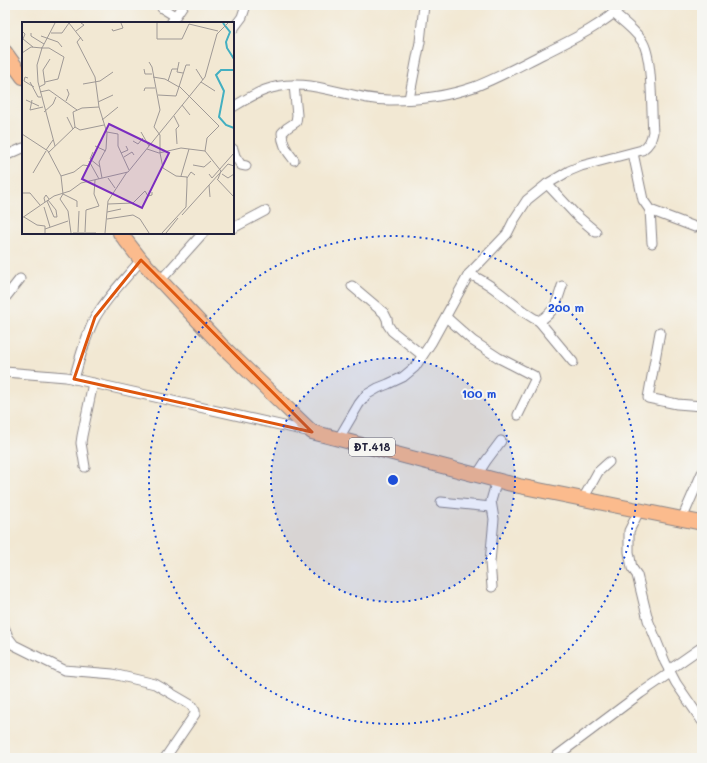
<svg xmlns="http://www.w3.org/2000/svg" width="707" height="763" viewBox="0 0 707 763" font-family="Mali,sans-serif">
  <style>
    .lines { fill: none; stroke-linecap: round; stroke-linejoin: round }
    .street-casing { stroke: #8a8587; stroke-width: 11 }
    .primary-casing { stroke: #8a8587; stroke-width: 16 }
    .street { stroke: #fff; stroke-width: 9 }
    .primary { stroke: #fbbb8d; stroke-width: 14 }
    .marked { fill: none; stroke: #de560e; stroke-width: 3; stroke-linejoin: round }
    .ring { fill: none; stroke: #1d4ed8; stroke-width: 2; stroke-dasharray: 2 4 }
    .labels { text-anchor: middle; stroke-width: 4; stroke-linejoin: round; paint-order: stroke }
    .shield { fill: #f6f6f2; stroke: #626272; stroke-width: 1 }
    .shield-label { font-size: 11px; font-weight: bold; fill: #22223b }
    .inset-river { fill: none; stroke: #43afc1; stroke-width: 2 }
    .inset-road { fill: none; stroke: #9f9996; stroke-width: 1 }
    .view { fill: #7b2cbf; fill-opacity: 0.15; stroke: #7b2cbf; stroke-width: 2 }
    .inset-edge { fill: none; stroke: #22223b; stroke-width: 2 }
    .centre { fill: #1d4ed8; stroke: #f6f6f2; stroke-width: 2 }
    .ring-label { font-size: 12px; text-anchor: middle; font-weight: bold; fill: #1d4ed8; stroke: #f6f6f2; stroke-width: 4; stroke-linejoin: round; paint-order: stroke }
  </style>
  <rect width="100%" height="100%" fill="#f6f6f2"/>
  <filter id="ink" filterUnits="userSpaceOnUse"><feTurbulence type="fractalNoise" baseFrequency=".025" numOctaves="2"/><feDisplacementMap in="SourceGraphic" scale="8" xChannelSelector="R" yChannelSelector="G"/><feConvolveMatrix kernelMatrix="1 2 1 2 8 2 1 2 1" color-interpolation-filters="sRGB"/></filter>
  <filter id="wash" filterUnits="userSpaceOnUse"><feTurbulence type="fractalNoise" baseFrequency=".012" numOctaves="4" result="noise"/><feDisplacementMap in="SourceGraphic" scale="16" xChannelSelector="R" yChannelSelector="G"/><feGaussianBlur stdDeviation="0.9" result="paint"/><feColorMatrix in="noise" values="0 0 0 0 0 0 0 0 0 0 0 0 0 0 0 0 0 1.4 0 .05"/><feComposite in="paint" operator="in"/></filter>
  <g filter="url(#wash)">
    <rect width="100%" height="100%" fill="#f2e8d3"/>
  </g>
  <g filter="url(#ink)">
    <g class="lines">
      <defs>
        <g id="street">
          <polyline points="161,5 162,8 175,16"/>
          <polyline points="171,23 183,5"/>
          <polyline points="233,29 242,17 246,5"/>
          <path d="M294,85L297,115L296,122L287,128L282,133C282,144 287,152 294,160"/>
          <polyline points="409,99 420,42 424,5"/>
          <path d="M233,107C243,101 254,94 265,90C307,74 349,101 391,100C418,100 448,96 474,87C498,78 521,65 543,54C571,40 600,27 623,5"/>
          <polyline points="233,149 235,156 241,165 246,166"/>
          <polyline points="633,153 643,200 650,210 695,227"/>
          <polyline points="5,156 23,148"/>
          <polyline points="547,184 576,215 596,232"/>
          <polyline points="650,210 652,243"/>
          <polyline points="233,228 265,211"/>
          <path d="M469,274C478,278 487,283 496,290C510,300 523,314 539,321C555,312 557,302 562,286"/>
          <polyline points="160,281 203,233"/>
          <polyline points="352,286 384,313 387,319 388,325 392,331 422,355"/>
          <polyline points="5,298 20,279"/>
          <polyline points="446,317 473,341 499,358 534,376 535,380 518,415"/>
          <polyline points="539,321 573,362"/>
          <polyline points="660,332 648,398 677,404 702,406"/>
          <polyline points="5,372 66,377 311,432"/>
          <path d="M74,379C80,358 85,337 95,318C106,298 126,278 141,260"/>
          <path d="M339,438L359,404L366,395L378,388L388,384L403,377L415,367L431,343L469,274L507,234L514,220L527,200L547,184L569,171L581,166L642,150C649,145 651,141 653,132C651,111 653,57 642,41C635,30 624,22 613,13"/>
          <polyline points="85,467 81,443 82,436 93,383"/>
          <polyline points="477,475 486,461 501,441"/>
          <polyline points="583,499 598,472 609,462"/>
          <polyline points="441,502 491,507"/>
          <polyline points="639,511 629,531 629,552 632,568 637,575 648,620 665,662 676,683 702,721"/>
          <polyline points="682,519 702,473"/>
          <polyline points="492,587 490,562 494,519 491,501 497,480"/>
          <polyline points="5,629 8,637 14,645 64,670 113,674 155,684 191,705 195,711 195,714 165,758"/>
          <polyline points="669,670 702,647"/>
          <polyline points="554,758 641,693 670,673"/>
        </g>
        <g id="primary">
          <polyline points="5,52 23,77"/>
          <polyline points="120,233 141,260 221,345 312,432 519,486 702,523"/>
        </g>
      </defs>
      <use href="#street" class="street-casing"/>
      <use href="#primary" class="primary-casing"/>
      <use href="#street" class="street"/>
      <use href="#primary" class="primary"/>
    </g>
  </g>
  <path class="marked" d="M141,260L312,432L74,379L95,317Z"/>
  <circle cx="393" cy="480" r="122" fill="#1d4ed8" fill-opacity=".12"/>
  <g class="ring">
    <circle cx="393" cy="480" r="122"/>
    <circle cx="393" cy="480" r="244"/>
  </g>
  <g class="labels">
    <rect class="shield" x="349" y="438" width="46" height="18" rx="3"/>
    <g class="shield-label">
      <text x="372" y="451">ĐT.418</text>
    </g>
  </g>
  <g transform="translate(22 22)">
    <rect width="212" height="212" fill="#f2e8d3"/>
    <path class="inset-river" d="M201,1L208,10L204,20L205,26L212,37M212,48H199L194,53L202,69L197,95L204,103L212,106"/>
    <path class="inset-road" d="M47,1L61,19M135,1V17H160L167,2L196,9M90,7L91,9L101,6L99,1M0,9L3,12L1,17L11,25M54,9L62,3L59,1M9,11V14L22,22M29,11H40L47,1M19,14L36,20L40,25M59,15L55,20L73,55L77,85L85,111L84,127L77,140L80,156M19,26H27L42,35L36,57L23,60M20,26L33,1M0,31L9,25L20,26L15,43L16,60L33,124M127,40L130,45L138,88L132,105L138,113V131M157,40L155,50L161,51M122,47L123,52H130M174,47L181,58M131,55L143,57L157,65M6,56L3,55L2,59L12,65M146,59L150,47H156M8,60L16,75H19M179,60L193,69M61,62L78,59L91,50M157,64L197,104L185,116L183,129M17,65L23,62L21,48L28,37M122,69L123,66H133M18,70L27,68L55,88M136,73L154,74L164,43H168M4,78L17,84M10,78L8,88L21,85M44,79L47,72L45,67M76,80L91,73M160,83L168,93M22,90L31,82L34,75M152,94L157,104L154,107L155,122M45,95L51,107M80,98L96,85M53,105L51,90L60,86L77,85M85,110L96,112V124L107,148M119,110L127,124M0,112L26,129L39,154L41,172L38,177L46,189L49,211M111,119L116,122L121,116M73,124L84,129M125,127L137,131L159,126L183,129L199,149L196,157M24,128L31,118M71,130L68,137L78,145M26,131L53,105L58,108L82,103M99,131L106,128L104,124M138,131L141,146L154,154L165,155V162L164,185L140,211M102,135L110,130L112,133M67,139L77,157M171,143L182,145L189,139M11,151L24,129M187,152L190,156L212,131M200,152L206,156L212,152V147M39,154L52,150L61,143L68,144M159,154L167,127M86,156L93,166M165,156L169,150L173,153M195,157L212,175M187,163L188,175M0,171H8L18,183M41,172L55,179V185M25,179L32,195H35L34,188L26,178M23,180L22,176L24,173L27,177M86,182L111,181L123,169L126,174L130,173V170M22,185L28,205M64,188L77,184L72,172L73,158M85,190L99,187M160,193L206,142L212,144M2,195L15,203L23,204V211M0,196L32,174L48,169L59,161L106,150L183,55L195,12L206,1M85,197L111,193L118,197L127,211M23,207L46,199M56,210L57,189M63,210L64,188M51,211H74M83,211L86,179L105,150M144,211L156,196"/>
    <path class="view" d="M87,102L147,131L120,186L60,157Z"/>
    <rect width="212" height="212" class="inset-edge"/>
  </g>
  <circle cx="393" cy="480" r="6" class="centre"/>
  <g class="ring-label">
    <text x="566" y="312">200 m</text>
    <text x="479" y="398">100 m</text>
  </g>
  <rect width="707" height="763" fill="none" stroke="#f6f6f2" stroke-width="20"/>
</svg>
